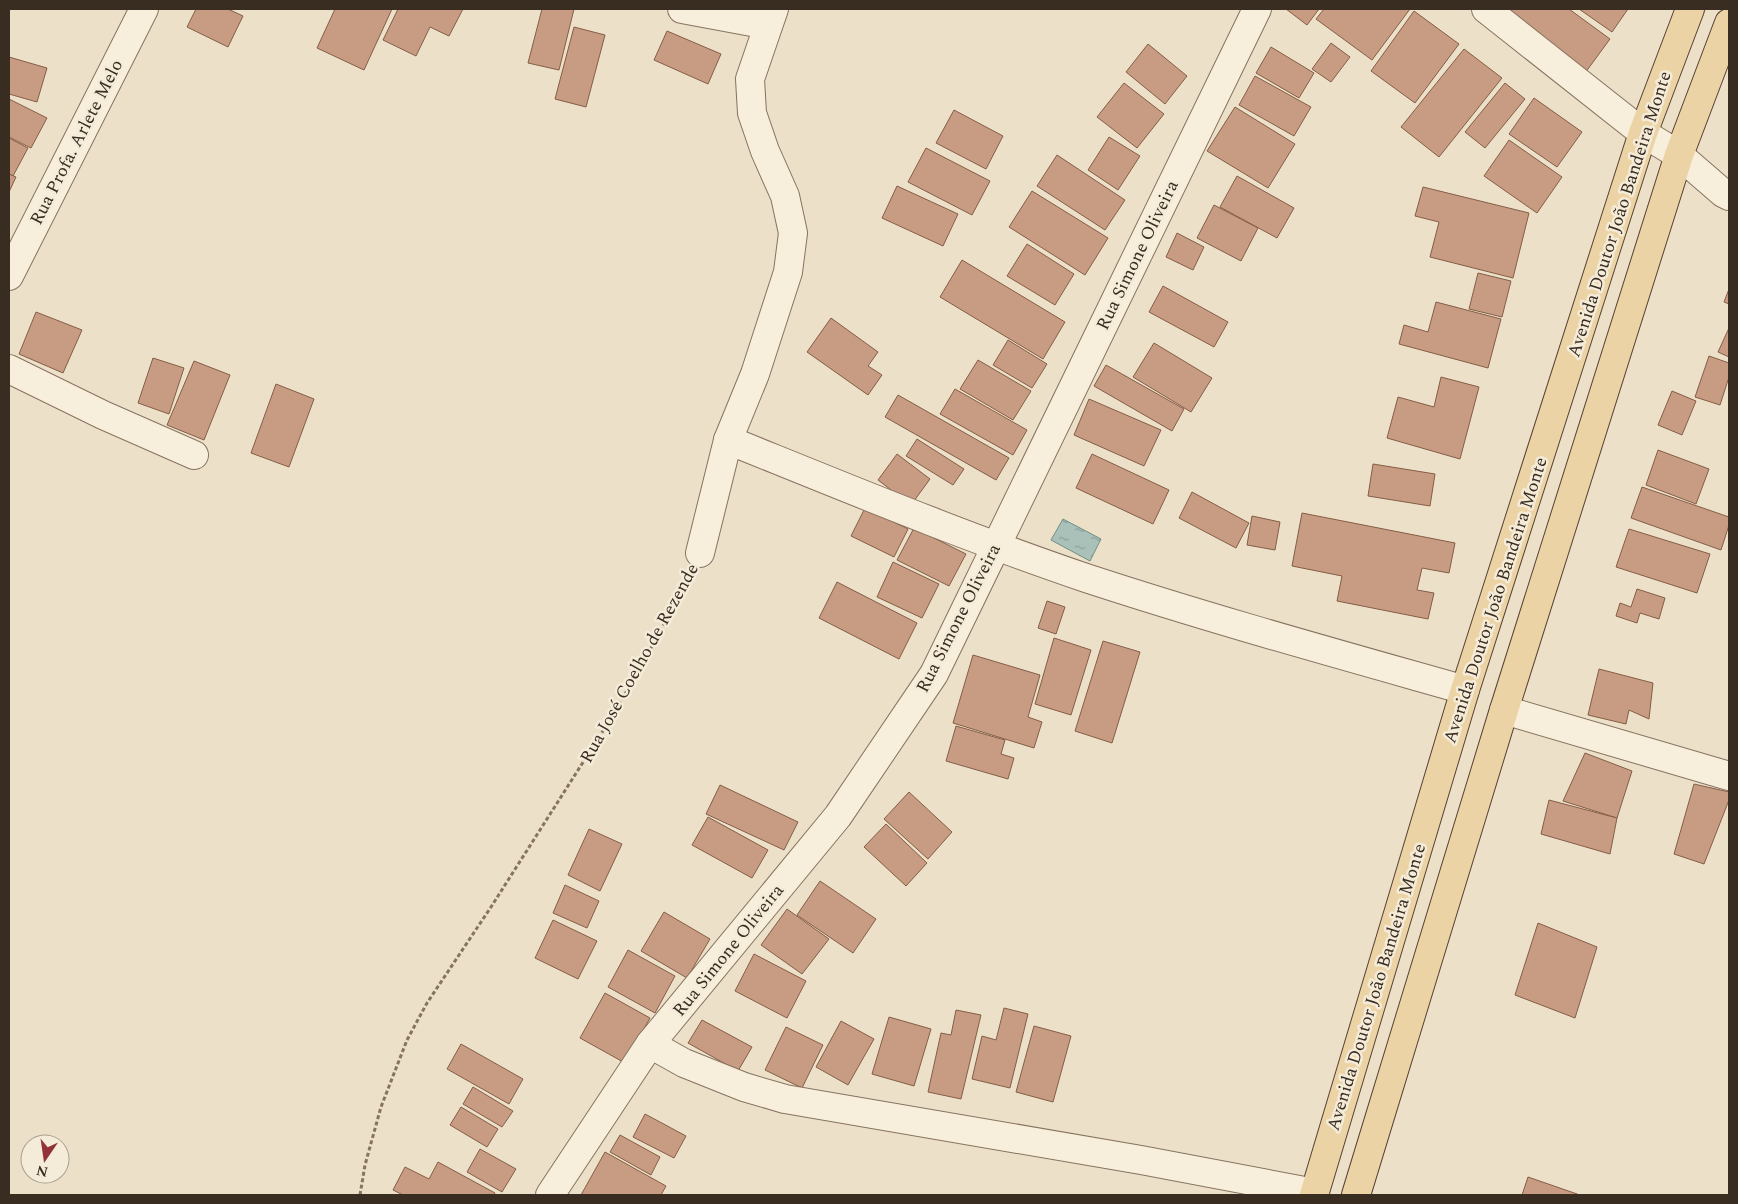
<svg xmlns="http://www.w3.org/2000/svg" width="1738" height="1204" viewBox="0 0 1738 1204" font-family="Spectral,serif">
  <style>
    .water { fill: url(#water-ripples); stroke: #708f86 }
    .building { fill: #c79c82; stroke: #855d46 }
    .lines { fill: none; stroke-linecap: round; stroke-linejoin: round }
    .minor-casing { stroke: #87735f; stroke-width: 30 }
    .major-casing { stroke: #564233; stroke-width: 30 }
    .path { stroke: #87735f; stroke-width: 3; stroke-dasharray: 4 2.5; stroke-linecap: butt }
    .minor { stroke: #f7eedc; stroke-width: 28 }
    .major { stroke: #ecd3a5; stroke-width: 28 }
    .labels { text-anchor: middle; stroke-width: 5; stroke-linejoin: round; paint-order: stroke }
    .street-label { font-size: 18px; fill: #392c21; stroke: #f4ebd8 }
  </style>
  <defs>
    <pattern id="water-ripples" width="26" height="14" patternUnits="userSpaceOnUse" patternTransform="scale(1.25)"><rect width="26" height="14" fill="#aac1b9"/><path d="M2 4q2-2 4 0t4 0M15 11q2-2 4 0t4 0" fill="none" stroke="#8b9d96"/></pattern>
  </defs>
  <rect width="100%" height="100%" fill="#ece0c9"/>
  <polygon class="water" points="1063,519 1101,539 1090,561 1051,540"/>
  <g class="building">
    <polygon points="196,9 228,9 243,16 228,47 187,27"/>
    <polygon points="335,9 392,9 364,70 317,48"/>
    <polygon points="398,9 463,9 449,36 430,27 416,56 383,40"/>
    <polygon points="542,9 574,9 559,70 528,63"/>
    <polygon points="1286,9 1319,9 1307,25"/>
    <polygon points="1324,9 1410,9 1372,60 1316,19"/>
    <polygon points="1496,9 1569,9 1610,39 1585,73"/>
    <polygon points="1579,9 1628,9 1612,32"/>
    <polygon points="1414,11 1459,44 1415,103 1371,71"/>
    <polygon points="574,27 605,35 586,107 555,99"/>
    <polygon points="667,31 721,54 708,84 654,60"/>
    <polygon points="1331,43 1350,57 1331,82 1312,69"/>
    <polygon points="1148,44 1187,76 1165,104 1126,72"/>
    <polygon points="1271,47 1314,73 1299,98 1256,73"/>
    <polygon points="1464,49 1502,78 1439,157 1401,127"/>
    <polygon points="9,57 47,68 37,102 9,94"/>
    <polygon points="1255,76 1311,107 1294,136 1239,105"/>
    <polygon points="1124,83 1164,114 1137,148 1097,117"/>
    <polygon points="1505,83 1525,99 1485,148 1465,132"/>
    <polygon points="1534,98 1582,132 1557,167 1509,134"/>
    <polygon points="9,99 47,118 31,148 9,137"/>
    <polygon points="1235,107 1295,144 1268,188 1207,151"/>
    <polygon points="954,110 1003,136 986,169 936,143"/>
    <polygon points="1109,137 1140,156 1118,190 1088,170"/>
    <polygon points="9,138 28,148 13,176 9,174"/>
    <polygon points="1509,140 1562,177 1537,213 1484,176"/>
    <polygon points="926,148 990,181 972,215 908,182"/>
    <polygon points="1057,155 1125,200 1105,230 1037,186"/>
    <polygon points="9,174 16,177 9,192"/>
    <polygon points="1237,176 1294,208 1277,238 1220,207"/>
    <polygon points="897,186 958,214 943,246 882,218"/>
    <polygon points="1423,187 1529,213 1513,278 1430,257 1439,222 1415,216"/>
    <polygon points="1032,191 1108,238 1085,275 1009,227"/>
    <polygon points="1214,205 1258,228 1241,261 1197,238"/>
    <polygon points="1177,233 1204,247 1193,270 1166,257"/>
    <polygon points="1027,244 1074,274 1055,305 1007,276"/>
    <polygon points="962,260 1065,322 1043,359 940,297"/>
    <polygon points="1478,273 1511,281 1502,317 1469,309"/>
    <polygon points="1163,286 1228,322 1214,347 1149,312"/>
    <polygon points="1729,289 1729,304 1724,302"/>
    <polygon points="1436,302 1501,319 1488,368 1399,344 1404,325 1428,332"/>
    <polygon points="36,312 82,330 63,373 19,354"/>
    <polygon points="831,318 878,352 868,366 882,375 868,395 807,352"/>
    <polygon points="1729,328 1729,357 1718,352"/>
    <polygon points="1008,340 1047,364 1032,388 993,365"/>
    <polygon points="1154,343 1212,378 1191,412 1133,377"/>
    <polygon points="1709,356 1729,363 1729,377 1720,405 1695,397"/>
    <polygon points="153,358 184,368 169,414 138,403"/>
    <polygon points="978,360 1031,391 1013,420 960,389"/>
    <polygon points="194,361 230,375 204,440 167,425"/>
    <polygon points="1106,365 1184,409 1172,431 1094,386"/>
    <polygon points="1441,377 1479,387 1460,459 1387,438 1398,397 1434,407"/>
    <polygon points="276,384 314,399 289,467 251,453"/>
    <polygon points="955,389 1027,430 1013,455 940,414"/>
    <polygon points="1672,391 1696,401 1682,435 1658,425"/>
    <polygon points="898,395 1009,458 996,480 885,417"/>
    <polygon points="1089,399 1161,430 1144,466 1074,435"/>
    <polygon points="917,439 964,469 953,485 906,456"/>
    <polygon points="1658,450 1709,469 1696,504 1646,485"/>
    <polygon points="897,454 930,479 911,505 878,480"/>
    <polygon points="1092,454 1169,490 1153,524 1076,488"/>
    <polygon points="1373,464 1435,474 1430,506 1368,496"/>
    <polygon points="1642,487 1729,517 1729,525 1721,550 1631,518"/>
    <polygon points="1192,492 1249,523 1236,548 1179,518"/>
    <polygon points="865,508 908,529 894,557 851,536"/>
    <polygon points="1302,513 1455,543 1449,573 1422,568 1417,590 1434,593 1428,619 1337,601 1342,576 1292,566"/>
    <polygon points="1252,516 1280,522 1275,550 1247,545"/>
    <polygon points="914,528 966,554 949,586 897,560"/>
    <polygon points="1629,529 1710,554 1697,593 1616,567"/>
    <polygon points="893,562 939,584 922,618 877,597"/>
    <polygon points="837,582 917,623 899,659 819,618"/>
    <polygon points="1637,589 1665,598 1659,619 1640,613 1637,623 1616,616 1620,603 1631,607"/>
    <polygon points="1047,601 1065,607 1056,634 1038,628"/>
    <polygon points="1054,638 1091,650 1071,715 1035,704"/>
    <polygon points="1103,641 1140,652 1112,743 1075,731"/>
    <polygon points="973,655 1040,675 1028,717 1042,722 1034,748 953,723"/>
    <polygon points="1599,669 1653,683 1649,719 1629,710 1626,724 1588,715"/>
    <polygon points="956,726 1005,740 1001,754 1014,758 1008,779 946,761"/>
    <polygon points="1585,753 1632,771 1617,818 1563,801"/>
    <polygon points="1694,784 1729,792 1729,800 1704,864 1674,854"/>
    <polygon points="720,785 798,822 784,850 706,814"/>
    <polygon points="909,792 952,832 928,859 884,819"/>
    <polygon points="1549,800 1617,818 1610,854 1541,834"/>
    <polygon points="708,817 768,850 752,878 692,845"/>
    <polygon points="886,824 927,863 906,886 864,847"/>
    <polygon points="589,829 622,844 600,891 568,875"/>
    <polygon points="820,881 876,919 853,953 797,915"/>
    <polygon points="565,885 599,901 587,928 553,913"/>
    <polygon points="787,909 829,939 802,974 761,945"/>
    <polygon points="664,912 710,939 687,978 641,951"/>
    <polygon points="553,920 597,941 578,979 535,958"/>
    <polygon points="1538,923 1597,947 1575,1018 1515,995"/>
    <polygon points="628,950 675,976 655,1013 608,987"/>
    <polygon points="754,954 806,981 787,1018 735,991"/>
    <polygon points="605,993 650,1018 625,1063 580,1038"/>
    <polygon points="1004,1008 1028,1014 1010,1088 972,1079 982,1036 996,1040"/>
    <polygon points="956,1010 981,1015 961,1099 928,1092 941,1033 951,1035"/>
    <polygon points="889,1017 931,1029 914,1086 872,1074"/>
    <polygon points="702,1020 752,1047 738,1071 688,1043"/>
    <polygon points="841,1021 874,1039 848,1085 816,1067"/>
    <polygon points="1034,1026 1071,1036 1053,1102 1016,1092"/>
    <polygon points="786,1027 823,1045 802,1088 765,1070"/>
    <polygon points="461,1044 523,1079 509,1104 447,1069"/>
    <polygon points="473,1087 513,1111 502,1127 463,1104"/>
    <polygon points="461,1107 498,1129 487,1147 450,1125"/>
    <polygon points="645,1114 686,1136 674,1158 633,1137"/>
    <polygon points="620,1135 660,1157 651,1175 610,1152"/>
    <polygon points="480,1149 516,1169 502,1192 467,1172"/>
    <polygon points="605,1152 666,1186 661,1195 581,1195"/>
    <polygon points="438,1162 495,1193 494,1195 403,1195 393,1190 405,1167 429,1179"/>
    <polygon points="1528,1177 1580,1195 1522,1195"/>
  </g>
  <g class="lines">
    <defs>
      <g id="minor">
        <polyline points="682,9 768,25"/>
        <polyline points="1486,9 1643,133 1679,155 1723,193 1729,196"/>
        <polyline points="9,276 144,9"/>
        <polyline points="9,369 103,415 194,455"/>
        <path d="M728,440C847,488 965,537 1086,578C1211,619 1338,654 1465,690"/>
        <polyline points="700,553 728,440 755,374 788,272 793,233 785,196 765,151 752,113 750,79 774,9"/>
        <polyline points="1504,710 1729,776"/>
        <polyline points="650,1044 684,1063 744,1087 785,1099 1141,1160 1315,1193"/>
        <polyline points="550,1195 650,1044 838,816 934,674 1257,9"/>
      </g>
      <g id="major">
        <polyline points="1314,1195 1465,690 1643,133 1690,9"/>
        <polyline points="1356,1195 1504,710 1679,155 1729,23"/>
      </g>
    </defs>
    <use href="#minor" class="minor-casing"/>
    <use href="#major" class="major-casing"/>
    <polyline class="path" points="360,1195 365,1165 381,1107 407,1040 427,1003 491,907 615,712 656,639 687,580"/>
    <use href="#minor" class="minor"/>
    <use href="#major" class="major"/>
  </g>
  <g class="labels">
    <g class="street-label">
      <text transform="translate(76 142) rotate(-63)" y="6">Rua Profa. Arlete Melo</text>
      <text transform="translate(1619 214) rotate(-72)" y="6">Avenida Doutor João Bandeira Monte</text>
      <text transform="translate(1137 255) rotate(-64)" y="6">Rua Simone Oliveira</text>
      <text transform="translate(1495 600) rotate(-72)" y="6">Avenida Doutor João Bandeira Monte</text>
      <text transform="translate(958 618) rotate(-63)" y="6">Rua Simone Oliveira</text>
      <text transform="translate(639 663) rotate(-61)" y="6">Rua José Coelho de Rezende</text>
      <text transform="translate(728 950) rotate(-51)" y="6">Rua Simone Oliveira</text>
      <text transform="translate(1376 987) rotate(-73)" y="6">Avenida Doutor João Bandeira Monte</text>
    </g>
  </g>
  <rect width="1738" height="1204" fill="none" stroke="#392c21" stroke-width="20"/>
  <g transform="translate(45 1159) rotate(193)"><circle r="24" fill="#f4ebd8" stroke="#a99f8f"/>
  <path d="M0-4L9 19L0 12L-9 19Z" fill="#923337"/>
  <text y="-8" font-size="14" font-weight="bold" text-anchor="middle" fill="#392c21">N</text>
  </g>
</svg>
